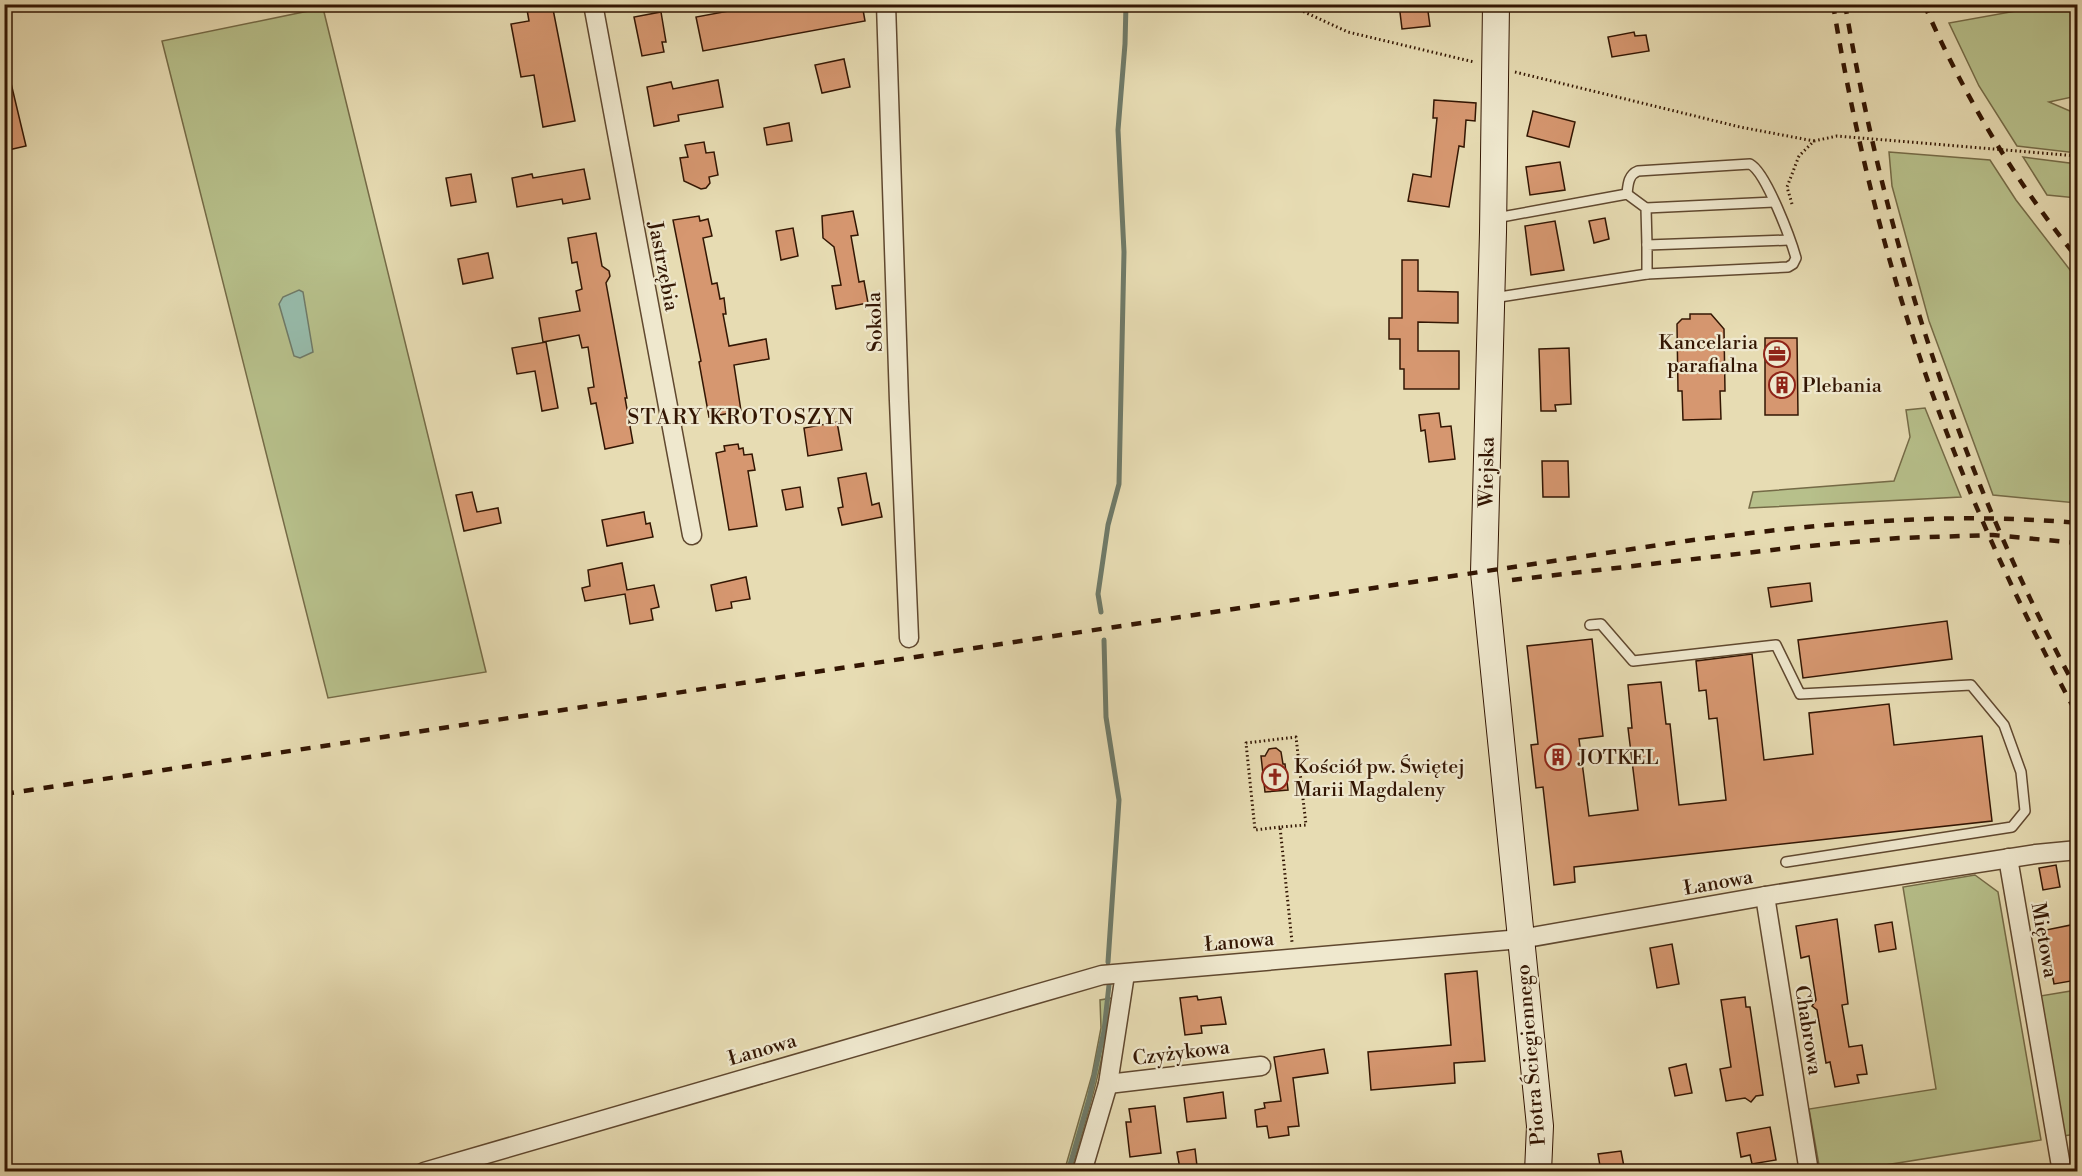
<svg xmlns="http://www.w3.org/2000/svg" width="2082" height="1176" viewBox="0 0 2082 1176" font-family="'Libre Bodoni',serif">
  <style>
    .green { fill: #b7c08b; stroke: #756b47; stroke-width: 1.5 }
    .water { fill: #97bcac; stroke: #6f7a68; stroke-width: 1.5 }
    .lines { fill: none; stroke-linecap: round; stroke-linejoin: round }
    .stream { stroke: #6f7a68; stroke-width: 5 }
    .building { fill: #d69770; stroke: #331603; stroke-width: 1.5 }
    .lane-casing { stroke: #60482f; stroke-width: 12 }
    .street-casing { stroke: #60482f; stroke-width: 21 }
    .secondary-casing { stroke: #331603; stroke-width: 28 }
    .path { stroke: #331603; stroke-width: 3; stroke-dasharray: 1.5 3; stroke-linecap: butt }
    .lane { stroke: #efe8ce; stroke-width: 9 }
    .street { stroke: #efe8ce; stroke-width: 18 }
    .secondary { stroke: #efe8ce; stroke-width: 26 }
    .rail { stroke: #331603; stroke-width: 4.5; stroke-dasharray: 10 10; stroke-linecap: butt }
    .labels { text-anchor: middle; stroke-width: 4.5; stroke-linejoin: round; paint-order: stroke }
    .street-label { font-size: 20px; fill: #331603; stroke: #efe8ce }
    .poi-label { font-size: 20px; fill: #331603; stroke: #efe8ce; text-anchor: start }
    .neighbourhood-label { font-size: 21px; letter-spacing: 1.5px; fill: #331603; stroke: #efe8ce }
  </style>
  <rect width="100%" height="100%" fill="#e7dcb3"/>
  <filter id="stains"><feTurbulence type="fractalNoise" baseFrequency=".00333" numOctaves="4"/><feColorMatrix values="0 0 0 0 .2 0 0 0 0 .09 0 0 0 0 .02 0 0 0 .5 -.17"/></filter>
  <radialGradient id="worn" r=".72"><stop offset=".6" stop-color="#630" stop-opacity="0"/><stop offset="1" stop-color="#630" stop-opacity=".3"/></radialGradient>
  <g class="green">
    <polygon points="2055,4 2077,5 2077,96 2049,102 2077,114 2077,153 2017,146 1979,86 1949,23"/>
    <polygon points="323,8 486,672 328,698 162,41"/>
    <polygon points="1889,152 1990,160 2016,200 2077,279 2077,503 1993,495 1929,321 1892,186"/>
    <polygon points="2023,157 2077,164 2077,198 2047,195"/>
    <polygon points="1925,408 1961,497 1749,508 1753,492 1894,481 1910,437 1906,410"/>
    <polygon points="1975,875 1998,892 2041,1140 1848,1171 1820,1171 1809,1109 1936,1089 1903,887"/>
    <polygon points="2077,990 2077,1134 2063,1136 2040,996"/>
    <path d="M1112,998C1105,1058 1088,1114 1071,1171L1064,1172L1092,1075L1101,1028L1100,1000Z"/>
  </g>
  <polygon class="water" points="299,290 303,292 313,352 300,358 294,356 279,304 283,297"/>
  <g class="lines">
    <g class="stream">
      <polyline points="1101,612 1098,594 1108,525 1119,484 1124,252 1118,130 1125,44 1126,4"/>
      <polyline points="1104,640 1106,717 1119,800 1108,962"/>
      <polyline points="1068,1172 1089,1099 1104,1031 1109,985"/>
    </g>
  </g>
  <g class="building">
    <polygon points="526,4 552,4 575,121 543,127 534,75 521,77 511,24 529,21"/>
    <polygon points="767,4 862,4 865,21 703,51 696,17"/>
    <polygon points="1399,4 1427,4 1430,26 1402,29"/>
    <polygon points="661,12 666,42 662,42 664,52 642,56 634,17"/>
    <polygon points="1634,32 1635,36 1646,35 1649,51 1612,57 1608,37"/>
    <polygon points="844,59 850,87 822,93 815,65"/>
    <polygon points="10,79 26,146 4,151 4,80"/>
    <polygon points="718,80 723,107 678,115 679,121 654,126 647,87 671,82 673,89"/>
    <polygon points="1434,100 1476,103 1475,121 1466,120 1464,147 1459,146 1449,207 1408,201 1413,174 1431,177 1437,118 1433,118"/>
    <polygon points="1533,111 1575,122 1569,147 1527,136"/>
    <polygon points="789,123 792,141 767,145 764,128"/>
    <polygon points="704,142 706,153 714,152 718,175 709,177 710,183 706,188 701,189 684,181 680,158 688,157 685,145"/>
    <polygon points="1560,162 1565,190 1530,195 1526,167"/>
    <polygon points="584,169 590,199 563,204 562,199 517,207 512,178 532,174 533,178"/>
    <polygon points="471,174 476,202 451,206 446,178"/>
    <polygon points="853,211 858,235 851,236 859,282 864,281 868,303 836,309 832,286 841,285 834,247 823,238 822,216"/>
    <polygon points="699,216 700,221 708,219 712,236 703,238 712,284 717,283 720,299 724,298 726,314 723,314 729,346 766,339 769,359 734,365 741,411 709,417 699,362 701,361 673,220"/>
    <polygon points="1605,218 1609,239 1594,243 1589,221"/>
    <polygon points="1555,221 1564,270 1531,275 1525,226"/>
    <polygon points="793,228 798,256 781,260 776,231"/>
    <polygon points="596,233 602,266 609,271 610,276 606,283 627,398 625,398 633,443 605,449 596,403 591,404 588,388 594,387 588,347 582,348 579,335 543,342 539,318 580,311 576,291 582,289 577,262 572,263 568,238"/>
    <polygon points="488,253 493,278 463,284 458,259"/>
    <polygon points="1402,260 1418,260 1418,291 1458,292 1458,323 1418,322 1418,351 1459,351 1459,389 1404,389 1404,369 1400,369 1400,339 1389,339 1389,318 1402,318"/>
    <polygon points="1690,314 1711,314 1724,329 1725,391 1720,391 1721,419 1683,420 1682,391 1678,391 1677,324 1682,319 1690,319"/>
    <polygon points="1765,338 1797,338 1798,415 1765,415"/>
    <polygon points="546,342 558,408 542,411 535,371 517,374 512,348"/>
    <polygon points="1569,348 1571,404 1555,405 1556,411 1541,411 1539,349"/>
    <polygon points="1439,413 1441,427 1451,426 1455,459 1429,462 1425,430 1421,431 1419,415"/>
    <polygon points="837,422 842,450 808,456 804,428"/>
    <polygon points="738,444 739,449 743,448 744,455 752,454 755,470 748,471 757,526 729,530 716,453 725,451 724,446"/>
    <polygon points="1542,461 1568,461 1569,497 1543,497"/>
    <polygon points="866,473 872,505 879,503 882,517 842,525 838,508 843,507 838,478"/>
    <polygon points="800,487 803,507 786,510 782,490"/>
    <polygon points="472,492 477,512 498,508 501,523 464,531 456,495"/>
    <polygon points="644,512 646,524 650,523 653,537 607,546 602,520"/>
    <polygon points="622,563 627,590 654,585 659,607 651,609 653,620 630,624 625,594 585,601 582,588 590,586 588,570"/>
    <polygon points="746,577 750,599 731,602 732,608 716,611 711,585"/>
    <polygon points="1810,583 1812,601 1771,607 1768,588"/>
    <polygon points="1947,621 1952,659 1803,678 1798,640"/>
    <polygon points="1592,639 1603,736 1579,739 1589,816 1638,810 1628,728 1632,728 1628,685 1661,682 1666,724 1670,724 1679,805 1726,800 1717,718 1709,719 1706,690 1699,691 1696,661 1752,654 1764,760 1813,754 1809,713 1889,704 1894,745 1982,736 1992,821 1574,867 1575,882 1554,885 1543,787 1536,788 1531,745 1538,744 1527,646"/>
    <polygon points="1276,748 1281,752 1283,764 1285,764 1288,790 1265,792 1261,756 1265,756 1269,749"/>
    <polygon points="2056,865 2060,887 2043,890 2039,868"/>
    <polygon points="1837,919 1848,1004 1842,1005 1849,1047 1862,1045 1867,1074 1857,1075 1859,1083 1835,1087 1830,1062 1826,1063 1817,1010 1812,1006 1816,1000 1809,956 1801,958 1796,926"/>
    <polygon points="1892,922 1896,949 1879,952 1875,925"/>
    <polygon points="2071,925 2078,960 2078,968 2075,969 2077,980 2054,984 2052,973 2048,973 2041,931"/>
    <polygon points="1672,944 1679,984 1657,988 1650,948"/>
    <polygon points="1477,971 1485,1061 1454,1063 1455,1083 1371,1090 1368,1052 1451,1045 1445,974"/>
    <polygon points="1197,996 1198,1000 1221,997 1226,1024 1201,1026 1202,1033 1185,1035 1180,998"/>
    <polygon points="1745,997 1746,1007 1750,1007 1763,1095 1756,1096 1751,1102 1745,1098 1726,1101 1720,1069 1731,1067 1721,1000"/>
    <polygon points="1324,1049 1328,1073 1293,1078 1299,1126 1288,1127 1289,1135 1269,1138 1267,1126 1257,1127 1255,1110 1265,1108 1264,1103 1281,1101 1274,1057"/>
    <polygon points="1686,1064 1692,1093 1675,1096 1669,1068"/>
    <polygon points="1223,1092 1226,1118 1187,1122 1184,1098"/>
    <polygon points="1155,1106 1161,1153 1130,1157 1126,1122 1131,1122 1129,1109"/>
    <polygon points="1770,1127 1776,1160 1752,1164 1750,1155 1741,1157 1737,1133"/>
    <polygon points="1195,1149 1197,1166 1180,1169 1177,1152"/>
    <polygon points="1621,1151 1625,1172 1601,1172 1598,1154"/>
  </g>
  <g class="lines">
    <defs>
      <g id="lane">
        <polyline points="1646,208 1774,202"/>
        <polyline points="1496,218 1627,194 1646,208 1647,245"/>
        <polyline points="1647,274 1647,245 1789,240"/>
        <path d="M1493,298L1647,274L1788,267L1793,264L1796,258C1791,240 1766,172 1750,164L1638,171C1628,175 1628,185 1627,194"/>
        <polyline points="1590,625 1601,624 1633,661 1776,645 1800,694 1971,685 2004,725 2021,772 2025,811 2012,827 1786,862"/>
      </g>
      <g id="street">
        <polyline points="593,4 692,535"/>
        <polyline points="886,4 899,401 909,638"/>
        <polyline points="2008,858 2062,1172"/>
        <polyline points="1765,896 1809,1172"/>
        <polyline points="1108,1084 1261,1066"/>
        <polyline points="424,1172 1102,975 1521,939 1765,896 2036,854 2078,850"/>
        <polyline points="1082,1172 1108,1084 1125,974"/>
      </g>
      <polyline id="secondary" points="1496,4 1493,232 1484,572 1540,1126 1538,1172"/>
    </defs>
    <use href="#lane" class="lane-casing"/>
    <use href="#street" class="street-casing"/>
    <use href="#secondary" class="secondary-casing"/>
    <g class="path">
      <polyline points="1287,4 1348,32 1474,62"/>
      <polyline points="1515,72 1740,127 1814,141"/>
      <polyline points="1792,204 1787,187 1799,156 1814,141 1837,136 2078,156"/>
      <polyline points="1280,827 1255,830 1246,743 1296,737 1306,825 1280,827 1292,942"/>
    </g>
    <use href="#lane" class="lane"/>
    <use href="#street" class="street"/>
    <use href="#secondary" class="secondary"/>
    <g class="rail">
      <path d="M1833,4C1858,158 1898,309 1955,454C1990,544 2032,631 2078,716"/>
      <path d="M1845,4C1886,244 1961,478 2078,692"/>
      <path d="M1924,4C1964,96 2015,181 2078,259"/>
      <polyline points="1512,580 1798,547 1899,538 1993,535 2078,543"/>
      <path d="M4,794L1686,541C1816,524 1946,511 2078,523"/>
    </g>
  </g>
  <defs>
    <symbol id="office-ring" viewBox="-11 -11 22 22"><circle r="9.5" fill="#efe8ce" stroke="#8f2418" stroke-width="1.5"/><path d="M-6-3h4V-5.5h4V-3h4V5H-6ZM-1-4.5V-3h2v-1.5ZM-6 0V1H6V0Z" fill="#8f2418"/></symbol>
    <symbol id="building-ring" viewBox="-11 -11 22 22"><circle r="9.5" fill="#efe8ce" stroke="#8f2418" stroke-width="1.5"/><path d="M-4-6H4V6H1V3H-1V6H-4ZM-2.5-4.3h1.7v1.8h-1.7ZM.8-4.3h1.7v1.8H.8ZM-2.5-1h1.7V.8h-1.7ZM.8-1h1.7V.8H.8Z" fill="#8f2418"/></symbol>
    <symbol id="church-ring" viewBox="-11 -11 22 22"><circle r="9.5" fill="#efe8ce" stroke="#8f2418" stroke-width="1.5"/><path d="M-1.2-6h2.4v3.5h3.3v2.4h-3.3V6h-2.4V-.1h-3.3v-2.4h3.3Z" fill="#8f2418"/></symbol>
  </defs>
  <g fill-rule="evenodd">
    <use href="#office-ring" x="1762" y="339" width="30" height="30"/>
    <use href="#building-ring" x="1767" y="370" width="30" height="30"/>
    <use href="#building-ring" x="1543" y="742" width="30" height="30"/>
    <use href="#church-ring" x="1260" y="762" width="30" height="30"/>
  </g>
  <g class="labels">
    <g class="street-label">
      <text transform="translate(664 266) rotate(79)" y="7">Jastrzębia</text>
      <text transform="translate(874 322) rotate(-92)" y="7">Sokola</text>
      <text transform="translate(1486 472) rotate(-89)" y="7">Wiejska</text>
      <text transform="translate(1718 882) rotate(-10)" y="7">Łanowa</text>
      <text transform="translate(2045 940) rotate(80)" y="7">Miętowa</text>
      <text transform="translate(1239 941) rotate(-5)" y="7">Łanowa</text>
      <text transform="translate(1809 1030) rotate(81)" y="7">Chabrowa</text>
      <text transform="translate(762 1049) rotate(-16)" y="7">Łanowa</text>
      <text transform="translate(1181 1052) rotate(-7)" y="7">Czyżykowa</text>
      <text transform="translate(1530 1055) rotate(-95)" y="7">Piotra Ściegiennego</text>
    </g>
    <g class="poi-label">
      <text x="1758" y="349" text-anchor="end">Kancelaria<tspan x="1758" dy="23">parafialna</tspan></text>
      <text x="1802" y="392">Plebania</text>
      <text x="1578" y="764">JOTKEL</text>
      <text x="1294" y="773">Kościół pw. Świętej<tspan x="1294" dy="23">Marii Magdaleny</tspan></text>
    </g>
    <g class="neighbourhood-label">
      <text x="741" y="424">STARY KROTOSZYN</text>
    </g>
  </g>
  <rect width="2082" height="1176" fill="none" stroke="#e7dcb3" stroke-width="24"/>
  <rect x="6" y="6" width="2070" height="1164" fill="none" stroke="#331603" stroke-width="3"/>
  <rect x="12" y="12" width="2058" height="1152" fill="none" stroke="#331603" stroke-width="1.5"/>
  <rect width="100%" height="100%" filter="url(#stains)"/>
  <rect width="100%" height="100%" fill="url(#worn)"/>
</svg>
